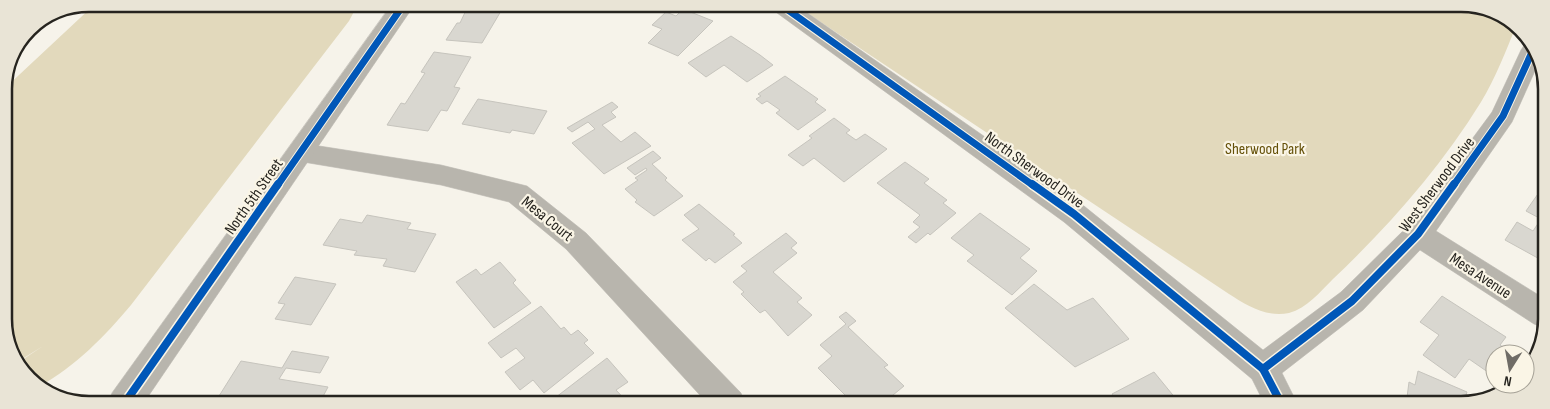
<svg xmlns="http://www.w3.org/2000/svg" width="1550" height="409" viewBox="0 0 1550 409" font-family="'Sofia Sans Condensed',sans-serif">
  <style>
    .green { fill: #e2d9bc }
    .building { fill: #d9d7d0; stroke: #c6c4bd }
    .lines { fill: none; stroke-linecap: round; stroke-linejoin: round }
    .minor-casing { stroke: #d0cdc6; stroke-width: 1 }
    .tertiary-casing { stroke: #d0cdc6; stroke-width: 1 }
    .minor { fill: #b8b5ad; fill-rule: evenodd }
    .tertiary { fill: #b8b5ad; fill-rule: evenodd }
    .cycleway-far1-casing { stroke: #faf5e6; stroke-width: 9 }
    .cycleway-casing { stroke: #faf5e6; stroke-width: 11 }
    .cycleway-far1 { stroke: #0057b8; stroke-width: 7 }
    .cycleway { stroke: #0057b8; stroke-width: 8 }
    .labels { text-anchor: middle; stroke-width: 4.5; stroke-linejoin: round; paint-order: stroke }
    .park-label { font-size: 16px; fill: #645008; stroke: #faf5e6 }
    .street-label { font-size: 16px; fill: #26241f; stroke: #faf5e6 }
    .rim { fill: none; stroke: #26241f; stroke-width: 2.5 }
  </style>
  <rect width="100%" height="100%" fill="#f6f3ea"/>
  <g class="green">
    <path d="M95,4H358L349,21L131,305C105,336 76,366 40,386L29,380L19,362L43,346L19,361L5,337L4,89Z"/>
    <path d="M795,5H1478L1516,26C1506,51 1495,79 1481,102C1441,167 1388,227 1333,279C1320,292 1307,308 1289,313C1267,318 1246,305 1229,294Z"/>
  </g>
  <g class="building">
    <polygon points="469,4 504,6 482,43 446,40 457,23 460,23"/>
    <polygon points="683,9 713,21 678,56 648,43 662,29 652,25 666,12 676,16"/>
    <polygon points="731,36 760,55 773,65 747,82 724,65 706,77 688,63"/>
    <polygon points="434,52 471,57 454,87 460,88 447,111 441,110 428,131 387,125 401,103 405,104 425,73 421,72"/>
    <polygon points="785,76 818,99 815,102 826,110 798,130 776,113 780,110 767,101 762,104 756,99 761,96 758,94"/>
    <polygon points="478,99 547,111 534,134 512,130 510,133 462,124"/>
    <polygon points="612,102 618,107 611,112 616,117 602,125 621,142 635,132 651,146 604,174 572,143 595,129 588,122 572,132 567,128"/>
    <polygon points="834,118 850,130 846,133 856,140 865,134 887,149 844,182 814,158 803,166 788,155 812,138 809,136"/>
    <polygon points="653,151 661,158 652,164 667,178 665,180 683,196 654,216 635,202 637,200 625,189 638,180 635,178 647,170 646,168 635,175 627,168"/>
    <polygon points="905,162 929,179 924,183 947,200 943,203 956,213 930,235 928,233 916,243 908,237 920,227 913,222 920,215 877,183"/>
    <polygon points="1540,191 1545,193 1545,262 1505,240 1517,222 1533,231 1541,219 1526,211"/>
    <polygon points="699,204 735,234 733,235 742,243 715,263 709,258 706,261 682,240 699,229 684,215"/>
    <polygon points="980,213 1030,249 1020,258 1037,271 1012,295 967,261 974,255 951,238"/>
    <polygon points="367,215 411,223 407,229 436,234 415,272 383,266 387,259 354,255 357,251 323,245 340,219 362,223"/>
    <polygon points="786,233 797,243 791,248 797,253 773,272 802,298 797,302 812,315 788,336 765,310 760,313 741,294 744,292 733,282 747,271 741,266"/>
    <polygon points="500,262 516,280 513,283 531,303 494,328 456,282 476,269 481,275"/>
    <polygon points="295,277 336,284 311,325 275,319 285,304 278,303"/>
    <polygon points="1034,284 1067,310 1093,298 1129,339 1075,367 1005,308"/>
    <polygon points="1442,296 1506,337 1500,345 1513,354 1495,354 1495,377 1469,359 1455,378 1423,355 1439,335 1420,322"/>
    <polygon points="541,306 561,329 564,327 571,335 578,330 588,340 584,343 594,353 544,393 533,380 520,390 505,372 525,358 516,348 501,358 488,343"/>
    <polygon points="846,312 856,321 848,327 888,365 884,367 904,386 882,404 854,404 818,368 832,356 820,345 846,324 839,317"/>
    <polygon points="292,351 329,357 320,373 286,368 279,379 328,387 319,404 214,404 241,361 282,368"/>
    <polygon points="607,358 628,382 616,390 629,404 547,404"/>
    <polygon points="1418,371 1467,392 1466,395 1475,399 1475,401 1466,405 1406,405 1409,382 1415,385"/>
    <polygon points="1154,372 1181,405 1120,405 1112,394"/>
  </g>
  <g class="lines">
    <defs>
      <g id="minor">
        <polygon points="770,5 796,5 1084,206 1263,350 1341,292 1408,226 1492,112 1521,50 1525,44 1529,43 1539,62 1512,122 1436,231 1545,299 1545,328 1534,324 1420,250 1363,310 1282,373 1298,405 1265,405 1252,379 1064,222 773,10"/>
        <polygon points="300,143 441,165 527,186 586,233 741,393 745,404 708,404 566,249 509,202 441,185 291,160 287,153 291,146"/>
      </g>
      <polygon id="tertiary" points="392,4 415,4 143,404 108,404 112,393"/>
    </defs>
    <use href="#minor" class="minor-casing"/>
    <use href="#tertiary" class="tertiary-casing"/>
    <use href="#minor" class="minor"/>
    <use href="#tertiary" class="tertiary"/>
    <defs>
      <g id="cycleway-far1">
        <polyline points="781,5 1034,186"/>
        <polyline points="277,186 404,4"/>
        <polyline points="1453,186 1503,116 1533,50"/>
      </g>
      <g id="cycleway">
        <polyline points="1032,184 1074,214 1263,369 1282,405"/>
        <polyline points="1263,369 1352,301 1418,234 1454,184"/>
        <polyline points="124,404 278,184"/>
      </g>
    </defs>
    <use href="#cycleway-far1" class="cycleway-far1-casing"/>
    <use href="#cycleway" class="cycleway-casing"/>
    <use href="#cycleway-far1" class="cycleway-far1"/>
    <use href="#cycleway" class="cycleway"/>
  </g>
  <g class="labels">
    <g class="park-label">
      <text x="1265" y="154">Sherwood Park</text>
    </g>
    <g class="street-label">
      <text transform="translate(1035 169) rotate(36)" y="6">North Sherwood Drive</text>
      <text transform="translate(1436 184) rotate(-53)" y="6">West Sherwood Drive</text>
      <text transform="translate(253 196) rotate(-55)" y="6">North 5th Street</text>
      <text transform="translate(548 218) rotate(39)" y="6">Mesa Court</text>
      <text transform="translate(1481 275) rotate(33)" y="6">Mesa Avenue</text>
    </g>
  </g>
  <path d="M0 0H1550V409H0ZM89 12H1461A77 77 0 0 1 1538 89V319A77 77 0 0 1 1461 396H89A77 77 0 0 1 12 319V89A77 77 0 0 1 89 12Z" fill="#e9e4d6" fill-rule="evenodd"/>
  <path class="rim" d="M89 12H1461A77 77 0 0 1 1538 89V319A77 77 0 0 1 1461 396H89A77 77 0 0 1 12 319V89A77 77 0 0 1 89 12Z"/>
  <g transform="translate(1510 369) rotate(191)"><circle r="24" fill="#faf5e6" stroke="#a5a196"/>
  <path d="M0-4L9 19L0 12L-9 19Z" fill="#6f6c66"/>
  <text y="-8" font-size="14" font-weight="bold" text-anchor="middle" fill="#26241f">N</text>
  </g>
</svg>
